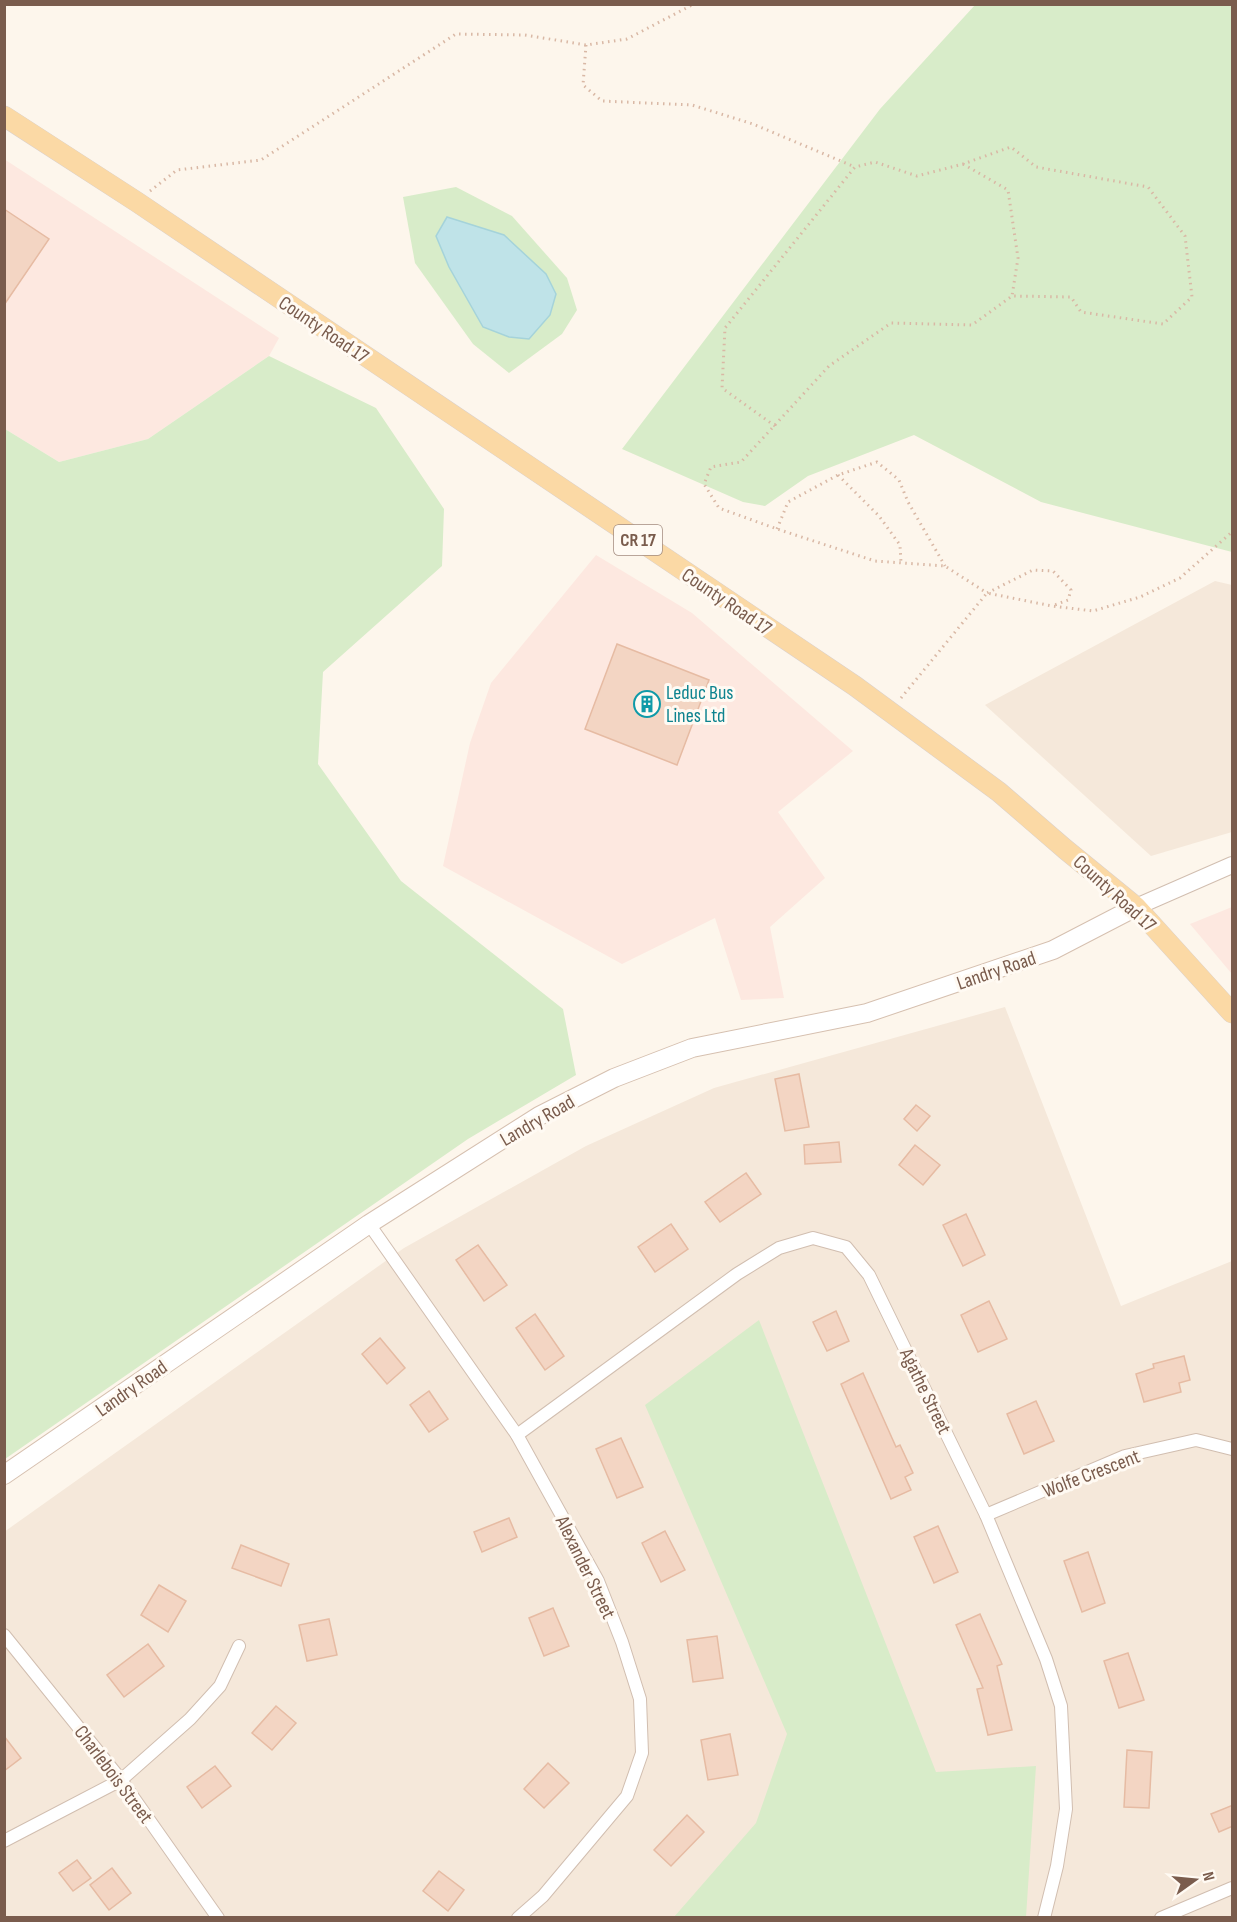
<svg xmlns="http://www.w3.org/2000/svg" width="1237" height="1922" viewBox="0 0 1237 1922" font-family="'Sofia Sans Condensed',sans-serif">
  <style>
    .residential { fill: #f5e8da }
    .commercial { fill: #fde8e0 }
    .green { fill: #d8ecc9 }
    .water { fill: #bfe3e8; stroke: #a5d3da; stroke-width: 1.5 }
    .building { fill: #f3d5c3; stroke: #e6bba3; stroke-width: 1.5 }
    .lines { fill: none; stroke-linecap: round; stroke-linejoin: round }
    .minor-casing { stroke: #d1beb0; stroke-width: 14 }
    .tertiary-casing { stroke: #d1beb0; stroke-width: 18 }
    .secondary-casing { stroke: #d6c0b0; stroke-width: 20 }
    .primary-casing { stroke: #dad1cd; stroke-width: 21 }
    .path { stroke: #d9b8a5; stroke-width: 3; stroke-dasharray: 1.5 4.5; stroke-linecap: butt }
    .minor { stroke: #fff; stroke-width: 12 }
    .tertiary { stroke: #fff; stroke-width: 16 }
    .secondary { stroke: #fff; stroke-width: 18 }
    .primary { stroke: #fbd9a5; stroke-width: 20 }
    .labels { text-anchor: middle; stroke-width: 6; stroke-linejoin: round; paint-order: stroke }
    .shield { fill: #fffaf3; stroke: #a28b7f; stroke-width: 1.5 }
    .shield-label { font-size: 18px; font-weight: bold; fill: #7a5c4d }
    .street-label { font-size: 20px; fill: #7a5c4d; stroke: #fffaf3 }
    .culture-label { font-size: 20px; fill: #0d838f; stroke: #fffaf3; text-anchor: start }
  </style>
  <rect width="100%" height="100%" fill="#fdf6ec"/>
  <g class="residential">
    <polygon points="1215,581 1232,585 1232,832 1151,856 985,705"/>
    <polygon points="1005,1007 1121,1306 1232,1261 1232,1917 5,1917 4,1532 404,1248 586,1146 714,1088"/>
  </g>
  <g class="commercial">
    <polygon points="4,159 279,338 269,356 148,439 59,462 5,429"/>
    <polygon points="596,555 692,613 853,751 778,812 825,878 770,927 784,998 741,1000 715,918 622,964 443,866 470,743 491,683"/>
    <polygon points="1232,907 1232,974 1190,924"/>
  </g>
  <g class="green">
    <polygon points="975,5 1232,5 1232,552 1041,502 914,435 808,476 765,506 743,502 622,449 880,109"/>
    <polygon points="456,187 512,216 567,278 577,310 562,334 509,373 473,344 415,263 403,197"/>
    <polygon points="269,356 376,408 444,509 442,566 323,672 318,764 401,881 563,1009 576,1075 468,1139 5,1459 5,429 59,462 148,439"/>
    <polygon points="759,1320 936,1772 1036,1766 1026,1917 674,1917 756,1823 787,1734 645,1405"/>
  </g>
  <polygon class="water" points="447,217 504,235 546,274 556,294 550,315 529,339 509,337 483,327 449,267 436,236"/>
  <g class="building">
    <polygon points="4,209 49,239 4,305"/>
    <polygon points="617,644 709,680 677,765 585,729"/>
    <polygon points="799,1074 809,1127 785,1131 775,1079"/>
    <polygon points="916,1105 930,1116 917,1131 904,1119"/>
    <polygon points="839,1142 841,1162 805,1164 804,1145"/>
    <polygon points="915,1145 940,1165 923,1185 899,1165"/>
    <polygon points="746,1173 761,1194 720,1222 705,1202"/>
    <polygon points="966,1214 985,1255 963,1266 943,1225"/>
    <polygon points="671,1224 688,1249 655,1272 638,1247"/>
    <polygon points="478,1245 507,1285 484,1301 456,1260"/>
    <polygon points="989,1301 1007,1339 978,1352 961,1315"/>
    <polygon points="836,1311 849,1341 827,1351 813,1322"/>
    <polygon points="535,1314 564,1356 545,1370 516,1328"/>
    <polygon points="380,1338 405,1368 387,1384 362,1354"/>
    <polygon points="1184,1356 1190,1380 1179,1383 1181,1392 1144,1402 1136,1374 1154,1368 1153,1364"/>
    <polygon points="863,1373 896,1447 900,1445 913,1473 905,1477 911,1490 891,1499 841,1384"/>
    <polygon points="429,1391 448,1419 429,1432 410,1405"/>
    <polygon points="1036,1401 1054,1441 1024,1454 1007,1414"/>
    <polygon points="621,1438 643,1487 617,1498 596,1449"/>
    <polygon points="509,1518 517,1537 482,1552 474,1532"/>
    <polygon points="938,1526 958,1572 934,1583 914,1537"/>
    <polygon points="665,1531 685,1570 661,1582 642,1543"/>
    <polygon points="241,1545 289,1564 281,1586 232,1568"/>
    <polygon points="1088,1552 1105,1603 1082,1612 1064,1561"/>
    <polygon points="159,1585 186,1601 168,1632 141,1615"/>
    <polygon points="553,1608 569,1646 544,1656 529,1618"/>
    <polygon points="980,1614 1002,1664 997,1666 1012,1730 988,1735 977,1689 983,1688 956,1625"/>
    <polygon points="329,1619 337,1655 307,1661 299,1625"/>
    <polygon points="717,1636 723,1678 693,1682 687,1640"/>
    <polygon points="148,1644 164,1666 124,1697 107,1675"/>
    <polygon points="1128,1653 1144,1700 1119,1708 1104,1661"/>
    <polygon points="276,1706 296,1723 272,1750 252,1733"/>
    <polygon points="730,1734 738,1775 708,1780 701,1740"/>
    <polygon points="4,1736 21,1758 4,1771"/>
    <polygon points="1127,1750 1152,1752 1149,1808 1124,1807"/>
    <polygon points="548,1763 569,1783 544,1808 524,1789"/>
    <polygon points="215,1766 231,1786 202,1808 187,1787"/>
    <polygon points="1233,1805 1233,1826 1219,1832 1211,1814"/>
    <polygon points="687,1815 704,1832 671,1866 654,1850"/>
    <polygon points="77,1860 91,1878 73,1891 59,1873"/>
    <polygon points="112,1868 131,1893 109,1910 90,1885"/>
    <polygon points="439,1871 464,1890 448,1911 423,1891"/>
  </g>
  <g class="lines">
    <defs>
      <g id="minor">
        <polyline points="369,1224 517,1435 598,1581 622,1642 640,1699 642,1753 627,1796 543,1896 518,1918"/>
        <polyline points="517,1435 737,1274 779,1248 813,1238 846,1247 869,1275 986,1515 1046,1659 1061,1706 1066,1809 1057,1866 1044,1918"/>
        <polyline points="986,1515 1125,1456 1196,1440 1232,1449"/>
        <polyline points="4,1635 121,1780 218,1918"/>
        <polyline points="4,1841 121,1780 190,1719 220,1686 239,1646"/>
        <polyline points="1161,1918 1232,1888"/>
      </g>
      <polyline id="tertiary" points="1136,907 1232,865"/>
      <polyline id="secondary" points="4,1475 369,1224 539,1116 614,1078 692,1048 867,1013 1053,950 1136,907"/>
      <polyline id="primary" points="4,116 137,202 855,686 999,792 1065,849 1136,907 1232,1013"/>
    </defs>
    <use href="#minor" class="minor-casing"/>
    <use href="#tertiary" class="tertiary-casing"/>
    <use href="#secondary" class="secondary-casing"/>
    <use href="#primary" class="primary-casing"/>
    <g class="path">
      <polyline points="586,45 583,85 602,101 692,105 753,124 855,167"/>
      <polyline points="963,164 1008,190 1018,258 1012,296"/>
      <polyline points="150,191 177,170 261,160 456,34 525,35 586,45 627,39 694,4"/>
      <polyline points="775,426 722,388 725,328 855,167 875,162 917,176 963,164 1011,147 1036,167 1148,187 1185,236 1192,297 1163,324 1081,312 1071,297 1012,296 972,325 891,323 829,366 741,462 711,467 704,484 719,508 777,529 875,561 945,566 987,593 1033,570 1053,571 1071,590 1068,600 1052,606"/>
      <polyline points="838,475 879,516 900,545 901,563"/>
      <polyline points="777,529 788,502 838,475 877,462 899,480 908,502 945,566"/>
      <polyline points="901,698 987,593 1052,606 1093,611 1140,597 1180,578 1232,532"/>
    </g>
    <use href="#minor" class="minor"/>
    <use href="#tertiary" class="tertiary"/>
    <use href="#secondary" class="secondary"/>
    <use href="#primary" class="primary"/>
  </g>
  <defs>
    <symbol id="building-ring" viewBox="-11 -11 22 22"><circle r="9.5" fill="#fffaf3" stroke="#0f9aa8" stroke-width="1.5"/><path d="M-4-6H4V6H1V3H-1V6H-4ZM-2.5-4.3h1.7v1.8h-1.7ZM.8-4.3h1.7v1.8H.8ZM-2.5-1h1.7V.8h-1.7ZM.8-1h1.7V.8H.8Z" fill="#0f9aa8"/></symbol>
  </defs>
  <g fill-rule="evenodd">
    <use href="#building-ring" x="632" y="689" width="30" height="30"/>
  </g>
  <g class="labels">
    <rect class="shield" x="614" y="525" width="48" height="30" rx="4.5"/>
    <g class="shield-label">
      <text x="638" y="546">CR 17</text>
    </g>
    <g class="street-label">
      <text transform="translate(324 329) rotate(34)" y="7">County Road 17</text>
      <text transform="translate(727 601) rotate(34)" y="7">County Road 17</text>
      <text transform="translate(1115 893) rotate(42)" y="7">County Road 17</text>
      <text transform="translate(996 970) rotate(-19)" y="7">Landry Road</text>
      <text transform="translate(537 1120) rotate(-30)" y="7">Landry Road</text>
      <text transform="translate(131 1388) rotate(-35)" y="7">Landry Road</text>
      <text transform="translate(926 1391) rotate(64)" y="7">Agathe Street</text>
      <text transform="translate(1091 1473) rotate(-21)" y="7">Wolfe Crescent</text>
      <text transform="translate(586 1567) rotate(64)" y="7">Alexander Street</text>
      <text transform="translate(114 1774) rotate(53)" y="7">Charlebois Street</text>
    </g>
    <g class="culture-label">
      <text x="666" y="699">Leduc Bus<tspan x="666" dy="23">Lines Ltd</tspan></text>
    </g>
  </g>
  <rect width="1237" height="1922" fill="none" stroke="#7a5c4d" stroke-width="12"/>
  <g transform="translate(1195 1880) rotate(75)" stroke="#fffaf3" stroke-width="4.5" paint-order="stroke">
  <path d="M0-4.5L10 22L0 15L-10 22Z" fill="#7a5c4d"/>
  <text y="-9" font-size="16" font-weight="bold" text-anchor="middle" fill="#7a5c4d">N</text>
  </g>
</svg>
